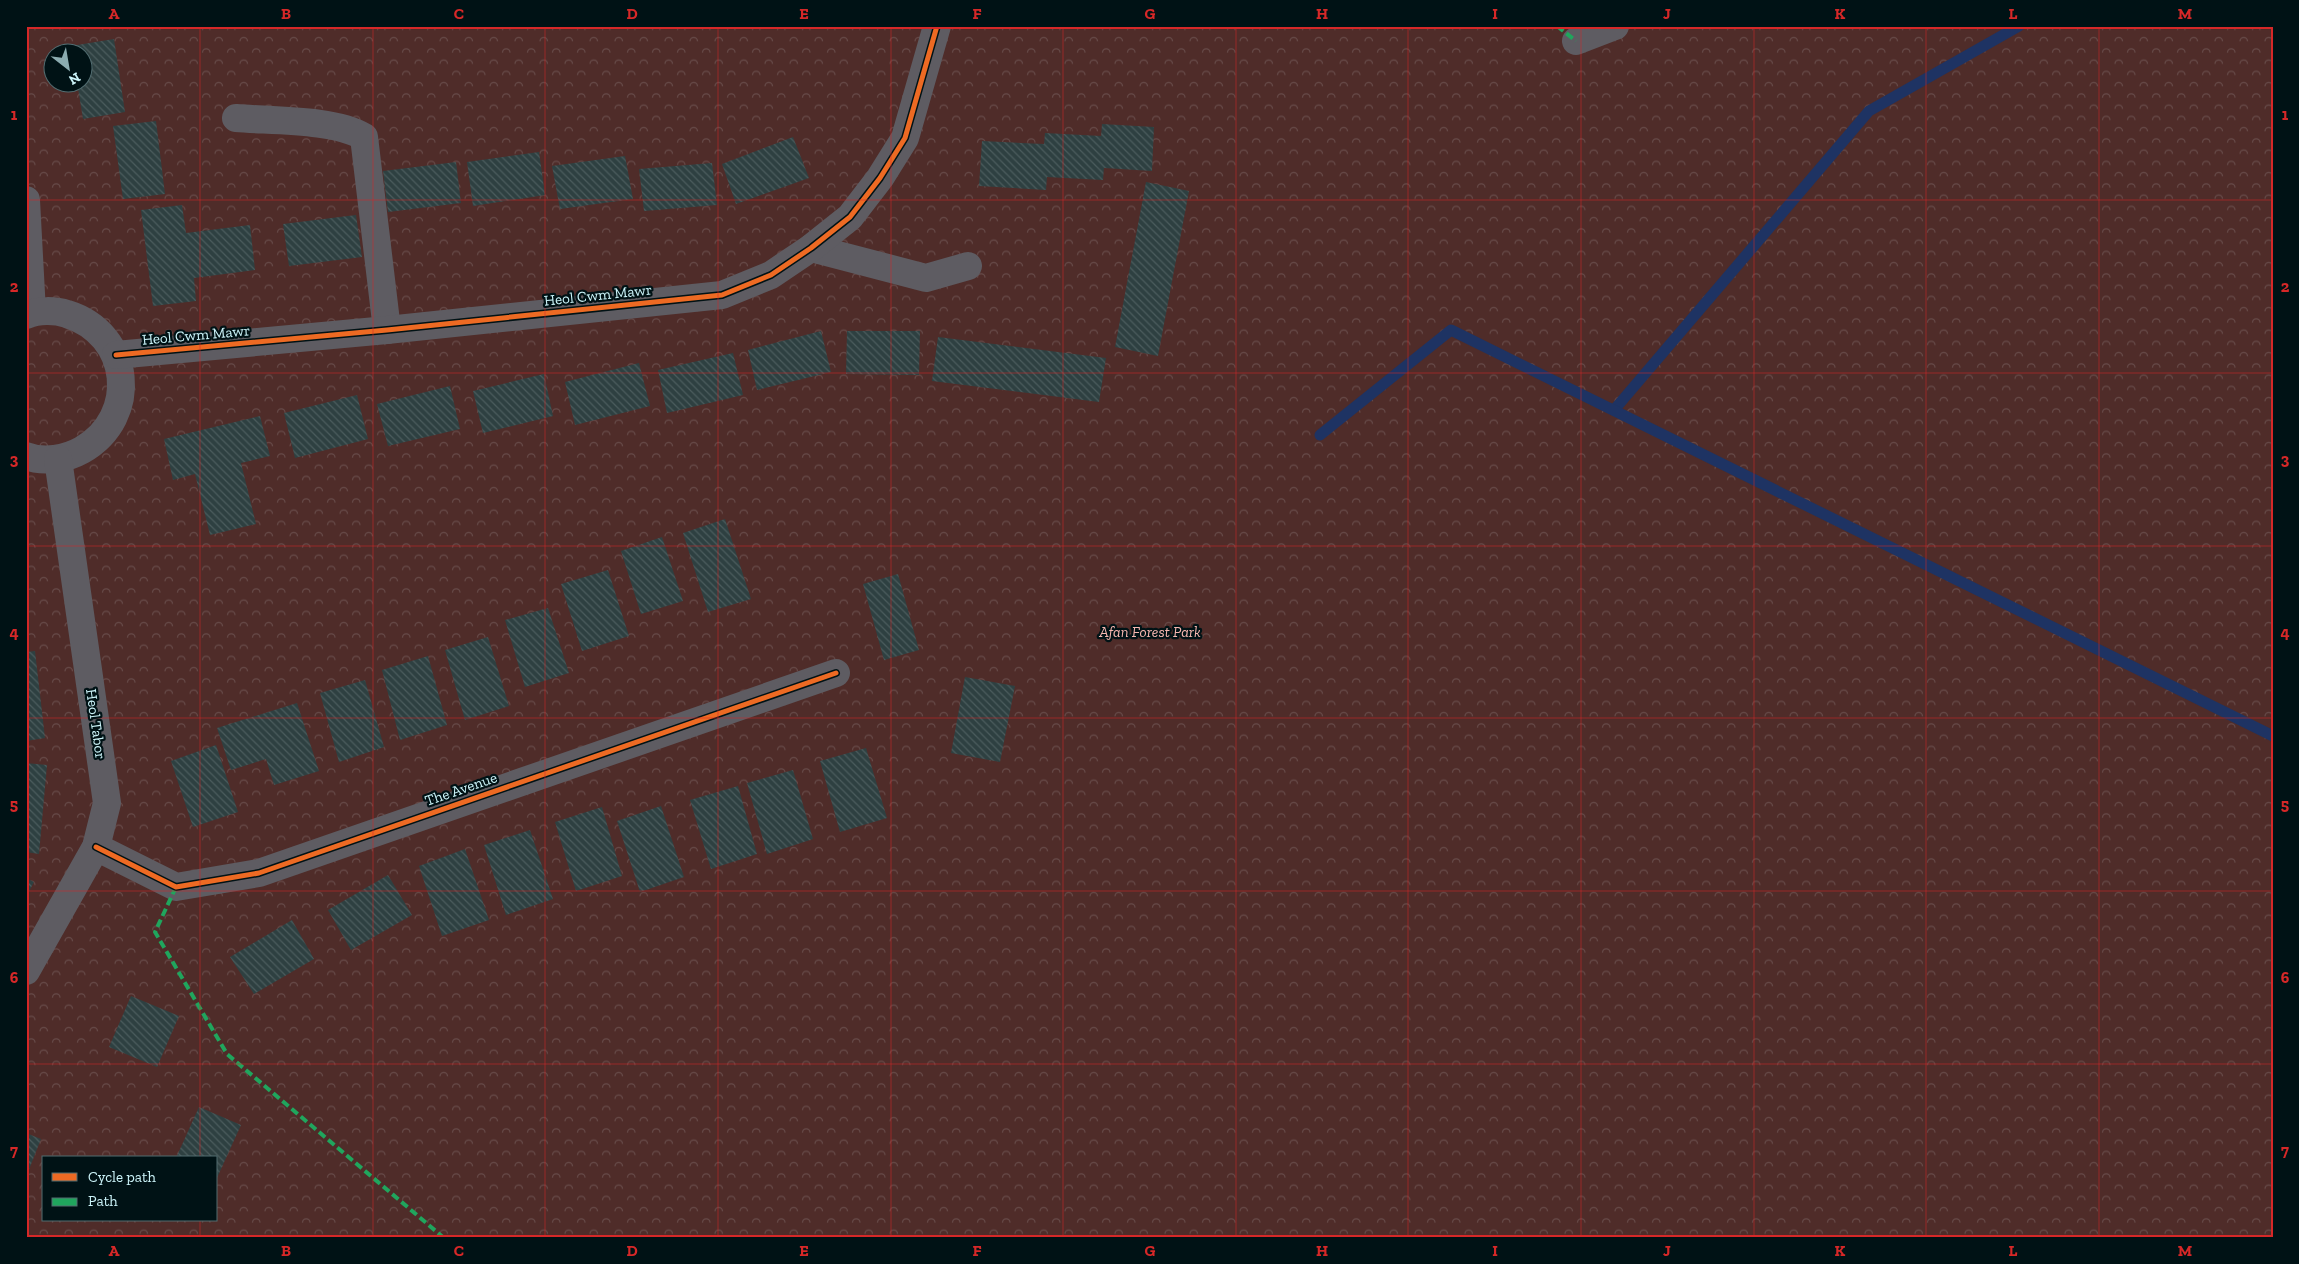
<svg xmlns="http://www.w3.org/2000/svg" width="2299" height="1264" viewBox="0 0 2299 1264" font-family="'Zilla Slab',serif">
  <style>
    .park { fill: url(#park-crowns); fill-rule: evenodd }
    .lines { fill: none; stroke-linecap: round; stroke-linejoin: round }
    .stream { stroke: #1e3363; stroke-width: 11 }
    .building { fill: url(#building-back-hatch) }
    .minor { stroke: #5e5c62; stroke-width: 28 }
    .quiet { stroke: #20a55d; stroke-width: 4; stroke-dasharray: 8 4; stroke-linecap: butt }
    .cycleway-casing { stroke: #001215; stroke-width: 8 }
    .cycleway { stroke: #ed6a23; stroke-width: 5 }
    .grid { fill: none; stroke: #d62828; stroke-width: 1; stroke-opacity: 0.55 }
    .labels { text-anchor: middle; stroke-width: 4.5; stroke-linejoin: round; paint-order: stroke }
    .street-label { font-size: 15px; fill: #ccf5fa; stroke: #001215 }
    .park-label { font-size: 15px; font-style: italic; fill: #f8b8b1; stroke: #001215 }
    .neatline { fill: none; stroke: #d62828; stroke-width: 2 }
    .grid-label { font-size: 16px; text-anchor: middle; font-weight: bold; fill: #d62828 }
  </style>
  <defs>
    <pattern id="park-crowns" width="20" height="18" patternUnits="userSpaceOnUse" patternTransform="scale(1.25)"><rect width="20" height="18" fill="#4f2c29"/><path d="M2 6a3 3 0 1 1 6 0M12 15a3 3 0 1 1 6 0" fill="none" stroke="#674b49"/></pattern>
    <pattern id="building-back-hatch" width="6" height="6" patternUnits="userSpaceOnUse" patternTransform="scale(1.25)"><rect width="6" height="6" fill="#2e4041"/><path d="M-1 5l2 2M0 0l6 6M5-1l2 2" fill="none" stroke="#4b5c5d"/></pattern>
  </defs>
  <rect width="100%" height="100%" fill="#152426"/>
  <path class="park" d="M26,26H2273V1238H26ZM52,52H82V82H52ZM44,1158H216V1220H44Z"/>
  <g class="lines">
    <g class="stream">
      <polyline points="1614,410 1869,111 2019,26"/>
      <polyline points="1320,435 1451,330 2273,736"/>
    </g>
  </g>
  <g class="building">
    <polygon points="114,39 125,112 83,119 77,82 82,82 82,52 72,52 71,46"/>
    <polygon points="156,121 165,194 123,199 113,126"/>
    <polygon points="1102,124 1154,127 1152,171 1104,168 1103,180 1047,177 1046,190 979,186 982,141 1044,144 1045,133 1101,136"/>
    <polygon points="793,137 809,178 736,204 722,164"/>
    <polygon points="539,152 545,195 473,206 467,162"/>
    <polygon points="625,156 633,199 560,209 552,166"/>
    <polygon points="456,162 461,203 388,212 383,171"/>
    <polygon points="712,163 717,205 644,211 639,169"/>
    <polygon points="1146,182 1189,191 1158,356 1115,347"/>
    <polygon points="182,205 186,233 250,225 255,270 194,278 196,301 153,306 141,210"/>
    <polygon points="356,215 362,257 289,266 283,224"/>
    <polygon points="821,331 831,372 757,390 748,350"/>
    <polygon points="847,331 920,331 919,375 846,374"/>
    <polygon points="938,337 1106,358 1099,402 932,381"/>
    <polygon points="733,353 743,395 667,413 658,370"/>
    <polygon points="639,363 650,406 575,425 565,382"/>
    <polygon points="544,374 553,416 483,433 473,391"/>
    <polygon points="450,386 460,429 388,446 377,404"/>
    <polygon points="357,395 368,439 295,458 284,413"/>
    <polygon points="260,416 270,456 241,463 256,524 210,535 195,474 173,480 164,439"/>
    <polygon points="725,519 751,599 708,612 683,533"/>
    <polygon points="662,537 683,601 641,614 621,551"/>
    <polygon points="608,570 629,636 582,651 561,584"/>
    <polygon points="898,574 919,650 884,660 863,584"/>
    <polygon points="548,608 569,673 525,687 505,620"/>
    <polygon points="488,637 509,706 465,720 445,650"/>
    <polygon points="35,651 45,738 26,741 26,652"/>
    <polygon points="428,656 447,725 400,740 382,670"/>
    <polygon points="965,677 1015,686 1000,762 951,753"/>
    <polygon points="365,680 384,747 339,762 320,693"/>
    <polygon points="297,703 319,771 274,785 266,759 231,770 217,728"/>
    <polygon points="216,745 238,812 193,827 171,761"/>
    <polygon points="866,748 887,818 840,832 820,761"/>
    <polygon points="26,763 47,765 39,854 26,852"/>
    <polygon points="793,770 813,839 767,854 747,783"/>
    <polygon points="738,786 757,854 711,869 690,800"/>
    <polygon points="661,806 684,877 640,892 617,821"/>
    <polygon points="602,807 622,876 576,891 555,822"/>
    <polygon points="530,830 553,899 506,915 484,845"/>
    <polygon points="465,849 489,920 442,936 419,866"/>
    <polygon points="388,875 412,915 351,950 328,910"/>
    <polygon points="26,878 34,882 26,897"/>
    <polygon points="292,920 314,959 254,994 230,957"/>
    <polygon points="131,996 179,1016 157,1067 109,1047"/>
    <polygon points="199,1107 241,1125 216,1180 216,1158 176,1158"/>
    <polygon points="26,1133 41,1139 28,1172 26,1171"/>
  </g>
  <g class="lines">
    <g class="minor">
      <polyline points="1576,41 1615,26"/>
      <path d="M236,118C271,121 335,119 364,137L387,330"/>
      <polyline points="26,200 32,312"/>
      <polyline points="811,248 926,278 968,266"/>
      <path d="M26,315C38,310 55,310 67,314C132,334 140,417 82,450C66,459 44,463 26,456"/>
      <polyline points="116,355 387,330 722,295 771,275 811,248 850,217 880,178 905,138 937,26"/>
      <polyline points="96,847 176,887 259,873 836,673"/>
      <polyline points="26,971 96,847 107,803 58,459"/>
    </g>
    <g class="quiet">
      <polyline points="1557,26 1576,41"/>
      <polyline points="176,887 155,932 227,1054 444,1238"/>
    </g>
    <defs>
      <g id="cycleway">
        <polyline points="116,355 387,330 722,295 771,275 811,248 850,217 880,178 905,138 937,26"/>
        <polyline points="96,847 176,887 259,873 836,673"/>
      </g>
    </defs>
    <use href="#cycleway" class="cycleway-casing"/>
    <use href="#cycleway" class="cycleway"/>
  </g>
  <path class="grid" d="M200,26V1158M373,26V1238M545,26V1238M718,26V1238M891,26V1238M1063,26V1238M1236,26V1238M1408,26V1238M1581,26V1238M1754,26V1238M1926,26V1238M2099,26V1238M26,200H2273M26,373H2273M26,546H2273M26,718H2273M26,891H2273M26,1064H2273M200,1220V1238"/>
  <g class="labels">
    <g class="street-label">
      <text transform="translate(598 295) rotate(-6)" y="5">Heol Cwm Mawr</text>
      <text transform="translate(196 335) rotate(-5)" y="5">Heol Cwm Mawr</text>
      <text transform="translate(96 724) rotate(82)" y="5">Heol Tabor</text>
      <text transform="translate(461 789) rotate(-19)" y="5">The Avenue</text>
    </g>
    <g class="park-label">
      <text x="1150" y="637">Afan Forest Park</text>
    </g>
  </g>
  <rect width="2299" height="1264" fill="none" stroke="#001215" stroke-width="55"/>
  <rect x="42" y="1156" width="175" height="65" fill="#001215" stroke="#526d71"/>
  <rect x="52" y="1173" width="25" height="8" fill="#ed6a23" stroke="#526d71"/>
  <text x="88" y="1182" font-size="15" fill="#ccf5fa">Cycle path</text>
  <rect x="52" y="1198" width="25" height="8" fill="#20a55d" stroke="#526d71"/>
  <text x="88" y="1206" font-size="15" fill="#ccf5fa">Path</text>
  <g transform="translate(68 68) rotate(149)"><circle r="24" fill="#001215" stroke="#526d71"/>
  <path d="M0-4L9 19L0 12L-9 19Z" fill="#8cacb0"/>
  <text y="-8" font-size="14" font-weight="bold" text-anchor="middle" fill="#ccf5fa">N</text>
  </g>
  <rect x="28" y="28" width="2244" height="1208" class="neatline"/>
  <g class="grid-label">
    <text x="114" y="19">A</text>
    <text x="286" y="19">B</text>
    <text x="459" y="19">C</text>
    <text x="632" y="19">D</text>
    <text x="804" y="19">E</text>
    <text x="977" y="19">F</text>
    <text x="1150" y="19">G</text>
    <text x="1322" y="19">H</text>
    <text x="1495" y="19">I</text>
    <text x="1667" y="19">J</text>
    <text x="1840" y="19">K</text>
    <text x="2013" y="19">L</text>
    <text x="2185" y="19">M</text>
    <text x="14" y="120">1</text>
    <text x="2285" y="120">1</text>
    <text x="14" y="292">2</text>
    <text x="2285" y="292">2</text>
    <text x="14" y="465">3</text>
    <text x="2285" y="465">3</text>
    <text x="14" y="638">4</text>
    <text x="2285" y="638">4</text>
    <text x="14" y="810">5</text>
    <text x="2285" y="810">5</text>
    <text x="14" y="983">6</text>
    <text x="2285" y="983">6</text>
    <text x="14" y="1156">7</text>
    <text x="2285" y="1156">7</text>
    <text x="114" y="1256">A</text>
    <text x="286" y="1256">B</text>
    <text x="459" y="1256">C</text>
    <text x="632" y="1256">D</text>
    <text x="804" y="1256">E</text>
    <text x="977" y="1256">F</text>
    <text x="1150" y="1256">G</text>
    <text x="1322" y="1256">H</text>
    <text x="1495" y="1256">I</text>
    <text x="1667" y="1256">J</text>
    <text x="1840" y="1256">K</text>
    <text x="2013" y="1256">L</text>
    <text x="2185" y="1256">M</text>
  </g>
</svg>
